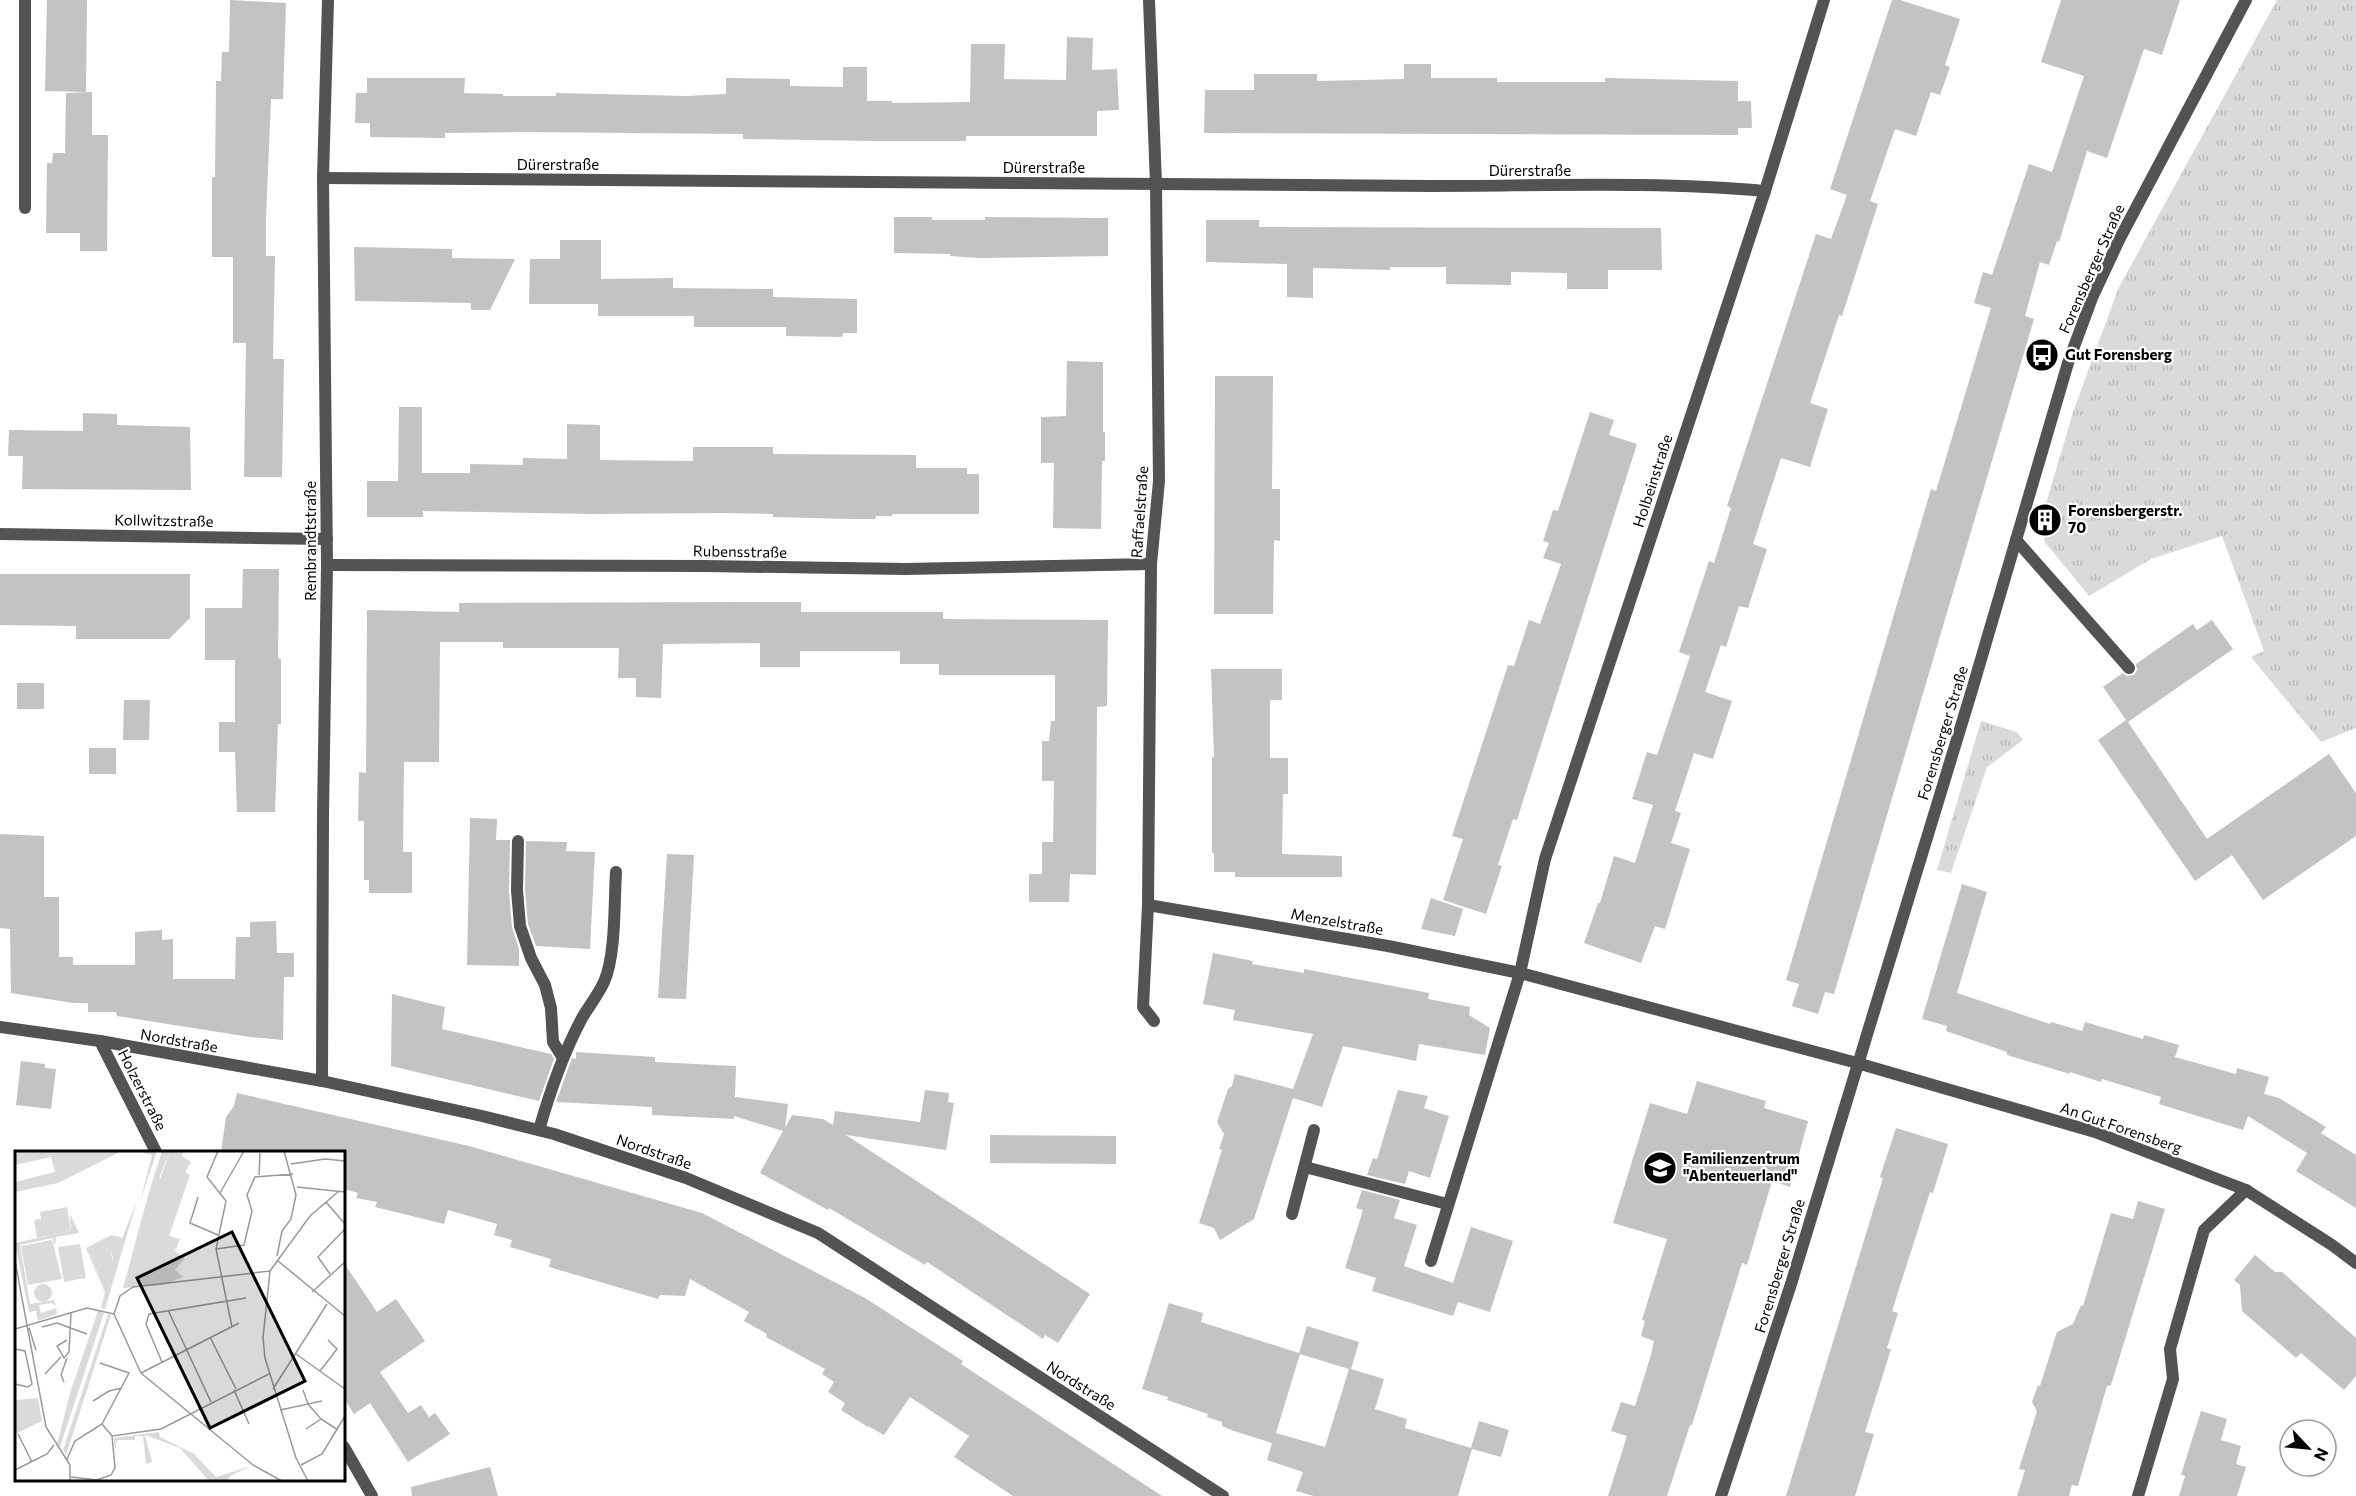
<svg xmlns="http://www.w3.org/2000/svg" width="2356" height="1496" viewBox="0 0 2356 1496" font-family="Commissioner,sans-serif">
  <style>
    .grass { fill: url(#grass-tufts) }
    .building { fill: #c3c3c3; fill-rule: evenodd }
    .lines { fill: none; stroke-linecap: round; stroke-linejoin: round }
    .service { stroke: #535353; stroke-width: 12 }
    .minor { stroke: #535353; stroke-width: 12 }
    .labels { text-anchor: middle; stroke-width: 4.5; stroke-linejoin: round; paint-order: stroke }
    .street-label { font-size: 15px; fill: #000; stroke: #fff }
    .poi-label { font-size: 15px; font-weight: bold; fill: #000; stroke: #fff; text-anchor: start }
    .inset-road { fill: none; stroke: #999; stroke-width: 1.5 }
    .view { fill: #000; fill-opacity: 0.15; stroke: #000; stroke-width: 3 }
    .inset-edge { fill: none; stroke: #000; stroke-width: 3 }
  </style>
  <defs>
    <pattern id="grass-tufts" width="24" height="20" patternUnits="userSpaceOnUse" patternTransform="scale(1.5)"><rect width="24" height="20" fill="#dadada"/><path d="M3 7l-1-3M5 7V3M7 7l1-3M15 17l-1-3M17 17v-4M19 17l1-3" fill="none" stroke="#b9b9b9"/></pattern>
  </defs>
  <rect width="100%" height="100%" fill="#fff"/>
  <g class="grass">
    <polygon points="2277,0 2356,0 2356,728 2321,742 2251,657 2264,651 2222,536 2151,559 2089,596 2044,541 2053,509 2045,507 2074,409 2119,287"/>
    <polygon points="1981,721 2017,732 2023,740 1987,767 1951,873 1937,870"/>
  </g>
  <g class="building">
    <polygon points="47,0 87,0 86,92 45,91"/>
    <polygon points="230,0 286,3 283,99 271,99 266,218 266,256 275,256 273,359 284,359 282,477 244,477 246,343 233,343 233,257 212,257 212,177 215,177 216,81 221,81 222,52 229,52"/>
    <polygon points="1892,0 1900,0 1960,19 1945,65 1950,67 1940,95 1931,92 1916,136 1895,129 1870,201 1878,204 1842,316 1839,315 1810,403 1828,409 1810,467 1781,458 1753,544 1767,549 1748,608 1739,606 1726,647 1721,645 1705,692 1732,701 1713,759 1694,753 1675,811 1681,813 1671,843 1690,849 1665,929 1655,926 1641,963 1584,943 1598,903 1600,903 1614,856 1635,863 1653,805 1632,799 1647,752 1657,755 1690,656 1679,652 1709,561 1714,563 1731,508 1727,506 1816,234 1831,239 1847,195 1830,189"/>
    <polygon points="2061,0 2180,0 2162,55 2144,49 2107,158 2087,151 2059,242 2057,241 2049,265 2040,262 2025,316 2034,319 1834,994 1825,992 1818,1014 1792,1006 1799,984 1786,980 1931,489 1936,491 1991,308 1974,303 1983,272 1992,275 2029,164 2052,172 2084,76 2041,62"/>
    <polygon points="1067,37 1093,38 1092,70 1117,69 1119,110 1097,111 1097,136 966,136 966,141 873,141 743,139 743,134 525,132 445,133 445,138 370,137 370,123 355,123 356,93 367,93 367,78 465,78 464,93 503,94 503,96 556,96 556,93 687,96 726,94 726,78 790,79 790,86 843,87 843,67 867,67 867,101 892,101 892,103 970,102 971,44 1005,44 1004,79 1066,80"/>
    <polygon points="1404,64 1431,64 1431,78 1497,78 1497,82 1605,82 1605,78 1738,81 1738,101 1751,101 1752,128 1738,128 1738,135 1204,133 1205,90 1254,90 1254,74 1317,74 1317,81 1404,79"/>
    <polygon points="92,92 92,135 108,135 107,251 80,251 80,233 46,233 47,163 52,163 53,153 65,153 66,93"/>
    <polygon points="894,217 932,217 932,220 985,220 985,217 1108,218 1108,256 979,258 950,256 950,254 894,253"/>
    <polygon points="1206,220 1259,220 1259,227 1661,228 1662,270 1608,270 1608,289 1567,289 1567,273 1511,272 1511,285 1446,284 1446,267 1390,267 1390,270 1313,268 1313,298 1287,297 1287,264 1206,262"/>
    <polygon points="560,240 601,240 601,279 673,278 673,288 773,289 773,297 857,299 857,333 843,333 842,337 786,336 786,327 694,327 694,316 598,316 598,304 529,304 530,259 560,259"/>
    <polygon points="354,247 452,249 452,258 515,259 490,310 471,310 471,303 355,301"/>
    <polygon points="1067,361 1103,362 1103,432 1105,432 1105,461 1102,461 1101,529 1053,528 1054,463 1041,463 1041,417 1066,416"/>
    <polygon points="1215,376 1273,376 1272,489 1280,489 1280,541 1274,540 1273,614 1214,614"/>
    <polygon points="399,407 422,407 422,473 470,473 470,464 523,465 523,458 567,459 567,424 600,425 600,460 693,461 693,447 773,447 773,454 916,455 916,468 967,468 967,474 979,474 979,514 892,514 892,516 876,516 875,519 852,519 773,517 773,514 722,513 594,514 423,511 423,517 367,517 367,481 398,481"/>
    <polygon points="1590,412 1614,420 1609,435 1637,444 1517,820 1513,819 1498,865 1502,866 1486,914 1443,900 1463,839 1452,836 1508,665 1514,666 1529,620 1540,624 1561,564 1543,558 1549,543 1543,541 1553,510 1558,511"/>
    <polygon points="83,413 117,414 117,425 190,427 191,490 22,489 23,456 8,456 9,430 83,431"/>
    <polygon points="243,569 279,569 278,658 281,659 281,724 278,724 275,812 237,812 235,752 219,752 219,722 235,722 235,660 205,660 205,608 242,608"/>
    <polygon points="0,574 190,574 190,618 169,639 76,639 76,626 0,625"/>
    <polygon points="743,602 801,602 801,612 943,612 943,619 1108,620 1107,706 1097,707 1096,875 1070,874 1069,902 1029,902 1029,874 1042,874 1042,842 1053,842 1054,781 1042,781 1042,741 1049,741 1051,721 1055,721 1055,675 939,675 939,664 900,664 900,651 800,651 800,667 760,667 760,643 663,644 661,698 636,697 636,678 618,678 619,648 503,648 503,642 440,642 439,762 404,762 403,852 412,852 412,893 369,893 369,880 364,880 364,821 358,821 359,772 366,773 367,610 459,612 459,603"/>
    <polygon points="2212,620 2233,649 2128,722 2207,839 2329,754 2356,793 2356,836 2263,900 2232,855 2195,881 2098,740 2126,720 2103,687 2123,673 2127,676 2134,675 2137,670 2136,664 2193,624 2197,630"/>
    <polygon points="1211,669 1282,669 1282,700 1270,700 1270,758 1288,758 1288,794 1283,794 1282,854 1342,856 1342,877 1235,877 1235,872 1214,872 1214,853 1212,853 1212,757 1214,757"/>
    <rect x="17" y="683" width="27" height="26"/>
    <polygon points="124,700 150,700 149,740 123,740"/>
    <rect x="89" y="748" width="27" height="26"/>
    <polygon points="470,818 497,819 496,840 510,840 509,891 512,927 519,949 519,966 467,965"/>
    <polygon points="0,834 44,836 44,897 59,897 59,957 73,957 73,965 135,965 135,932 162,930 162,940 173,939 173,979 235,979 236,937 250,937 250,922 276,921 277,953 294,953 294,977 284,977 283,1040 250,1037 117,1016 116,1012 88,1012 88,1003 73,1003 11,993 10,929 0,928"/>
    <polygon points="526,841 567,842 566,851 595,852 590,949 536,946 528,924 525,890"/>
    <polygon points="667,854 694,855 686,999 658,998"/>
    <polygon points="1962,884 1987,892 1957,993 2050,1024 2051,1022 2082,1031 2085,1022 2143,1039 2144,1035 2179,1045 2175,1057 2236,1074 2237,1068 2269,1077 2264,1094 2279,1098 2326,1127 2321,1133 2356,1155 2356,1208 2296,1171 2307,1153 2248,1116 2243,1130 2159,1104 2161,1097 2102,1079 2101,1082 2070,1072 2070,1074 2007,1055 2007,1052 1946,1031 1947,1026 1922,1019"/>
    <polygon points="1431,898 1463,909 1455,936 1421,929"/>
    <polygon points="1213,953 1253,961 1252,964 1304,973 1304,969 1429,993 1428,999 1470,1007 1469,1015 1490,1028 1485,1055 1419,1044 1416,1061 1343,1046 1322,1107 1293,1098 1254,1219 1220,1240 1214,1228 1199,1223 1222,1150 1219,1149 1224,1134 1217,1122 1228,1089 1232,1086 1235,1074 1293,1089 1313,1034 1233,1020 1235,1010 1203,1004"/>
    <polygon points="392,994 445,1007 442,1029 551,1054 554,1059 539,1101 391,1066"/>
    <polygon points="576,1052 655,1057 655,1062 736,1066 735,1097 788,1104 785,1128 792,1115 823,1119 833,1125 835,1111 920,1122 925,1090 949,1093 948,1102 954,1103 946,1150 846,1135 1090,1294 1058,1343 1045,1335 1043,1339 927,1262 925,1265 829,1208 828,1210 760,1173 783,1131 734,1116 734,1119 652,1115 652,1107 556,1102 572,1058 576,1059"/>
    <polygon points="21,1061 45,1064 45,1068 56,1069 51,1109 16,1105"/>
    <polygon points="1697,1081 1766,1101 1764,1108 1808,1121 1790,1187 1772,1181 1747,1265 1742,1263 1692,1425 1690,1425 1667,1496 1608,1496 1627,1436 1611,1431 1621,1402 1635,1406 1651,1355 1654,1341 1641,1336 1645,1321 1642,1320 1667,1239 1613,1223 1650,1103 1687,1114"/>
    <polygon points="1398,1090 1428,1096 1424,1108 1449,1116 1430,1178 1409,1171 1405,1184 1367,1175 1373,1158 1377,1159"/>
    <polygon points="237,1093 469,1146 702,1213 865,1298 963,1361 961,1364 1162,1496 1013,1496 954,1457 969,1436 910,1397 884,1435 868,1426 868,1427 841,1410 845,1403 828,1392 834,1382 822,1374 825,1369 766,1337 767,1334 744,1321 749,1312 690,1279 685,1296 660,1295 658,1299 549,1267 551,1259 510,1247 512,1240 494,1235 497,1224 448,1210 444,1224 375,1207 377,1202 356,1198 358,1193 344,1189 344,1152 221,1152 226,1117 234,1106"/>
    <polygon points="1896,1128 1948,1144 1933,1193 1930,1192 1892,1311 1898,1313 1887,1348 1891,1349 1865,1432 1874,1434 1855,1496 1786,1496 1883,1178 1880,1177"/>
    <polygon points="990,1135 1116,1136 1116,1164 990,1163"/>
    <polygon points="1362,1190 1400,1200 1394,1218 1417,1225 1404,1266 1453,1283 1471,1227 1513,1241 1490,1312 1458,1302 1453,1316 1372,1291 1376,1278 1345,1268 1363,1210 1356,1208"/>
    <polygon points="2138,1201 2165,1209 2111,1385 2107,1386 2078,1486 2072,1485 2069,1496 2017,1496 2025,1470 2019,1469 2037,1411 2032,1402 2038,1385 2040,1386 2057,1332 2073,1324 2081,1305 2083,1306 2111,1213 2133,1219"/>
    <polygon points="2255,1255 2275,1272 2282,1272 2356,1338 2356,1376 2344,1390 2301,1353 2296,1358 2242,1311 2240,1285 2234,1280"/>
    <polygon points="344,1263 377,1312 396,1299 425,1341 380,1372 408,1413 421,1405 429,1417 435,1413 450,1434 408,1462 370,1403 354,1414 344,1398"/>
    <path d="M1169,1303L1203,1313L1201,1322L1299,1353L1307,1326L1359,1342L1351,1369L1384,1379L1375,1409L1407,1419L1405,1428L1471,1448L1479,1421L1509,1430L1501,1457L1472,1449L1458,1496H1314L1296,1491L1303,1472L1267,1460L1272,1443L1234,1431L1222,1426V1422L1207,1417L1208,1414L1167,1400L1168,1397L1142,1389ZM1300,1354L1349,1369L1325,1447L1276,1433Z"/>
    <polygon points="2201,1411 2227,1419 2221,1440 2241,1446 2236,1464 2246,1467 2237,1496 2179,1496 2185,1476 2181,1475"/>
    <polygon points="490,1467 498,1496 412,1496 411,1487"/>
  </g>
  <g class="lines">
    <g class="service">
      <polyline points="25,0 25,208"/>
      <polyline points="2016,540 2129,668"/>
      <polyline points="518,841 517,890 520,926 531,958 545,985 551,1008 553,1042 563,1058"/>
      <path d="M539,1130C550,1091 563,1054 582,1018C589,1006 598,995 604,982C616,955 614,903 616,872"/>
    </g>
    <g class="minor">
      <polyline points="1149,0 1156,184 1159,481 1151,564 1148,905 1143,1007 1154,1021"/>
      <path d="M323,178L1432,186C1543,186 1654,181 1765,191"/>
      <polyline points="0,534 327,539"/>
      <polyline points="327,565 705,566 905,569 1151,564"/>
      <polyline points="1148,905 1388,946 1520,973 1857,1063 2095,1132 2246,1190 2332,1245 2356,1263"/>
      <polyline points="0,1027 100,1041 322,1081 482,1116 554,1134 686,1178 818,1233 1223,1496"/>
      <polyline points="100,1041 156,1152"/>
      <polyline points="322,1081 323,814 327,565 323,178 328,0"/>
      <polyline points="1305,1167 1447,1204"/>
      <polyline points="1292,1214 1314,1130"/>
      <polyline points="1431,1261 1520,973 1545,859 1765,191 1824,0"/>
      <polyline points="344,1447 372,1496"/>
      <polyline points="1721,1496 1791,1284 1972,690 2068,363 2092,298 2119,240 2246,0"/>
      <polyline points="2138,1496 2173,1379 2170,1349 2204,1230 2246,1190"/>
    </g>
  </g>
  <defs>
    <symbol id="bus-disc" viewBox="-11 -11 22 22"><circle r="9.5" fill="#000" stroke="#fff"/><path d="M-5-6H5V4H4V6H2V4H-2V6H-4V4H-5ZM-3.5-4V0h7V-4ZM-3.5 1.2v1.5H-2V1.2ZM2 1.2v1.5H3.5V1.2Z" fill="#fff"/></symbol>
    <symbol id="building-disc" viewBox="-11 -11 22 22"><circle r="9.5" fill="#000" stroke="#fff"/><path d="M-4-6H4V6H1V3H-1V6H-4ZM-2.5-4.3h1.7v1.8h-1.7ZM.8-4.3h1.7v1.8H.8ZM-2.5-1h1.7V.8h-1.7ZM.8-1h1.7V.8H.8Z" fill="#fff"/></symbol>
    <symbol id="school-disc" viewBox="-11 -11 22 22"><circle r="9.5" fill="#000" stroke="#fff"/><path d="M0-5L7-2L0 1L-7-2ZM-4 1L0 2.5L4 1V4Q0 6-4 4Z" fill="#fff"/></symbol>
  </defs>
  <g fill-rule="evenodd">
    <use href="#bus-disc" x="2023" y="336" width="38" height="38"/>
    <use href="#building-disc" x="2026" y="501" width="38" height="38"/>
    <use href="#school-disc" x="1641" y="1149" width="38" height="38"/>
  </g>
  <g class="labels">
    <g class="street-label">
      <text x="558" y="170">Dürerstraße</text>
      <text x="1044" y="173">Dürerstraße</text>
      <text x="1530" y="176">Dürerstraße</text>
      <text transform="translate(2092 269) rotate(-66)" y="5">Forensberger Straße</text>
      <text transform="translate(1653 481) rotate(-72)" y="5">Holbeinstraße</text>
      <text transform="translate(1140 512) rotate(-86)" y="5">Raffaelstraße</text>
      <text transform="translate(164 521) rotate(1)" y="5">Kollwitzstraße</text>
      <text transform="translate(311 541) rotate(-90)" y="5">Rembrandtstraße</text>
      <text transform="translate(740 552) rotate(1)" y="5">Rubensstraße</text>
      <text transform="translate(1943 733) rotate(-73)" y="5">Forensberger Straße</text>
      <text transform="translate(1337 922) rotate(10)" y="5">Menzelstraße</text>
      <text transform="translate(179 1041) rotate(10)" y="5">Nordstraße</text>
      <text transform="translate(142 1090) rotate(63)" y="5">Holzerstraße</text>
      <text transform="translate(2121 1128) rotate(19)" y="5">An Gut Forensberg</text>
      <text transform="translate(654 1152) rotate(19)" y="5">Nordstraße</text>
      <text transform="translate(1780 1266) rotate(-73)" y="5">Forensberger Straße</text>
      <text transform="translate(1081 1386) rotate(32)" y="5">Nordstraße</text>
    </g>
    <g class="poi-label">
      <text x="2065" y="360">Gut Forensberg</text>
      <text x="2068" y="516">Forensbergerstr.<tspan x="2068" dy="17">70</tspan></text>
      <text x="1683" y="1164">Familienzentrum<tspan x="1683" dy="17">"Abenteuerland"</tspan></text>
    </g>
  </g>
  <g transform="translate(15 1151)">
    <rect width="330" height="330" fill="#fff"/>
    <path d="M0,0H107L43,32L0,41V31L40,21L36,6L0,14ZM121,0H142L125,51L137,4ZM155,0H169L167,5L176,11L170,21L175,24L154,85L165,88L160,100L170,107L160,119L168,126L148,134L108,137L134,41L141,39ZM96,84L109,87L99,110L95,98L100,96L85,94L73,98L86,134L71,97ZM37,89L47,128L13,134L6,95ZM83,160L89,162L45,296L42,293L56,239ZM93,163L96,164L51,304L48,299ZM23,247L27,270L0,283V249ZM144,281L145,286L179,303L201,326L236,315L215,325L212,330H194L165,297L130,284L137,311L131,313L128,285H120V289H102L100,301L99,287Z" fill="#dadada"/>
    <path d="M147,0H155L145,24L144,40L134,41ZM122,50L90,158L86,157L98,110ZM55,63L64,82L41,86L40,94L37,87L5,94L15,153L39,149L41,155L37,152L24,154L26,162L41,157L42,163L23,170L21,160L14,161L0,92L56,80Z" fill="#dadada"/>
    <path d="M52,56L56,80L22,87L19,69L26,68L25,61ZM96,85L101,96L95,98L99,115L90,142L73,98ZM65,93L71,127L49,131L43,96ZM19 142a9 9 0 1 1 18 0a9 9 0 1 1-18 0Z" fill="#dadada"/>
    <path class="inset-road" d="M203,0L192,26L211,50L201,98L217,176M276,13L310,8L330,10M244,24L245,2M282,36L330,41M205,42L229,0M183,46L175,72L203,84M311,51L330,73M201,98L229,94L237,60L232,44L240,26L278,23M262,105L267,80L276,68L281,44L269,0M0,110L31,276L55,314V330M263,110L330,165M255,120L248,187L250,207L281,307L293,330M255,120L295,65L324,40M315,123L303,106L330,78M297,141L330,111M153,159L196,251M99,163L126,222L238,314L267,330M99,163L105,145L118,136L255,120M27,176L42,172L72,183M14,177L21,199M0,178L72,157L99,163M195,186L221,238M52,189L42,195L49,207L54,201L56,162M0,198L10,200L17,233L13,236L0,233M281,203L330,238M147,211L131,173L134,163L231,147M305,220L322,198L313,189M126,222L224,172M30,223L46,206M49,231L46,224L52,207M258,238L312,153M219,239L234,273M288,239L293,253L307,250M78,250L94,240L107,237M265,259L293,253L306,268L323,279M87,273L97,285L146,278L254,223M291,278L306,268M3,283L17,311M52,308L60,290L87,273L114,222L85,212M286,314L307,303L330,265M0,319L32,303L39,294M56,326L82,329L96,324L100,317L97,285"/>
    <path class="view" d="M217,81L290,230L195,277L122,127Z"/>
    <rect width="330" height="330" class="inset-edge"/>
  </g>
  <g transform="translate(2308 1448) rotate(116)"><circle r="28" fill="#ffffff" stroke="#999999" stroke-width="1.5"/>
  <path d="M0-4.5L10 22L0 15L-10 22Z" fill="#000000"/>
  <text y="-9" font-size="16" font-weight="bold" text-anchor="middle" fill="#000000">N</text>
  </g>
</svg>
